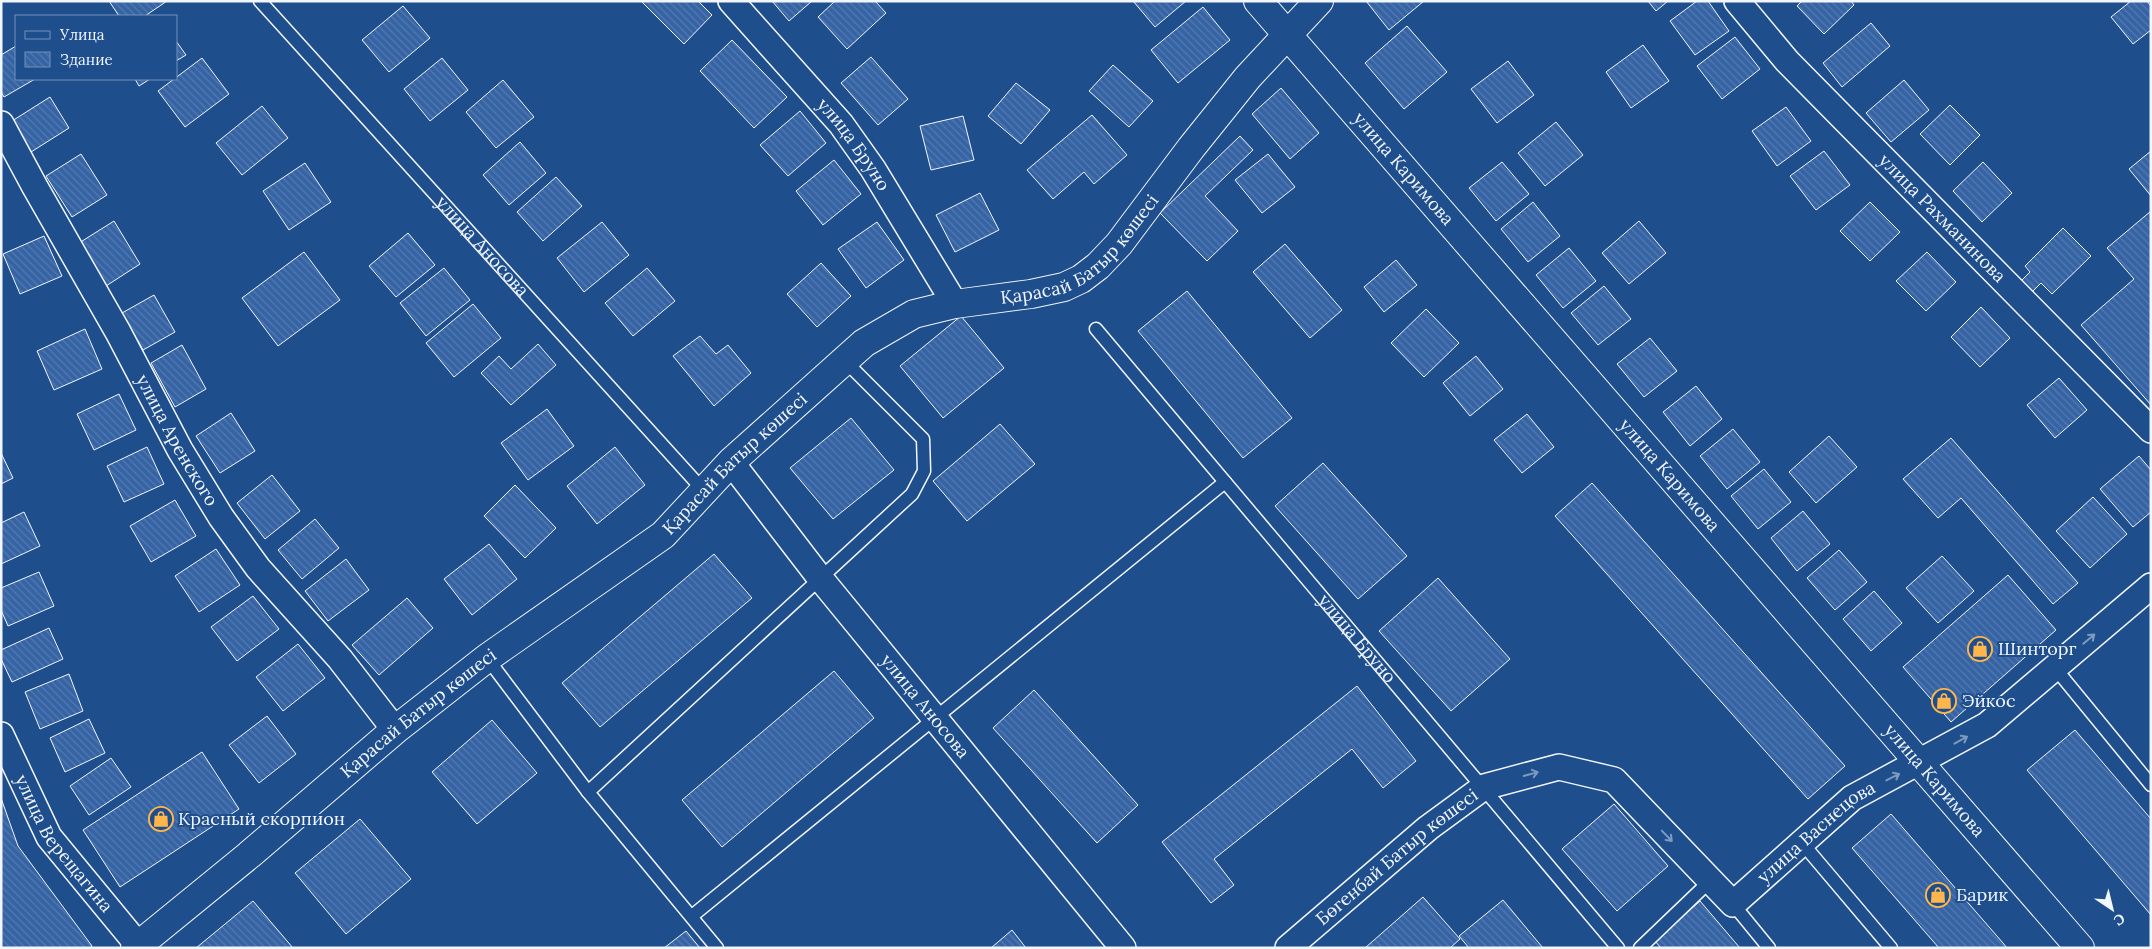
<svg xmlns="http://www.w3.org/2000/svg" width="2152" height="949" viewBox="0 0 2152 949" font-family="Lora,serif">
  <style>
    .building { fill: url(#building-back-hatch); stroke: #f2f6ff }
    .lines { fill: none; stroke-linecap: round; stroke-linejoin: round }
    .service-casing { stroke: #f2f6ff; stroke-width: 15 }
    .minor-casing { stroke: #f2f6ff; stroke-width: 28 }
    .tertiary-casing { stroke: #f2f6ff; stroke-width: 30 }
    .service { stroke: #1f4e8c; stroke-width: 12 }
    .minor { stroke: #1f4e8c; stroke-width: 25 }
    .tertiary { stroke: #1f4e8c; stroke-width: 28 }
    .oneway { stroke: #7e9ac0 }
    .labels { text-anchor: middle; stroke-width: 4; stroke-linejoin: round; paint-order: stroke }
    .street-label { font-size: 18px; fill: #f2f6ff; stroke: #1f4e8c }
    .poi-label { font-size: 18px; fill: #f2f6ff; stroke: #1f4e8c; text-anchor: start }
  </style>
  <defs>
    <pattern id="building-back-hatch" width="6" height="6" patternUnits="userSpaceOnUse" patternTransform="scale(1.25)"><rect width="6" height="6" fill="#3563a3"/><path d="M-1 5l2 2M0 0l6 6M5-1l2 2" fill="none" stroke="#537ab1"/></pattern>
  </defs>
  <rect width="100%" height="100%" fill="#1f4e8c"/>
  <g class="building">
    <polygon points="109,1 167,1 145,16 119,16"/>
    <polygon points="641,1 698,1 712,15 684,44"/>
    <polygon points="772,1 812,1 789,21"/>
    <polygon points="835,1 875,1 886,13 847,49 818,17"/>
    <polygon points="1133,1 1186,1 1155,27"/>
    <polygon points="1366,1 1424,1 1389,30"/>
    <polygon points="1648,1 1668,1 1656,11"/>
    <polygon points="1697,1 1708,1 1729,31 1695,55 1670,21"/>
    <polygon points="1802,1 1851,1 1854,5 1824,34 1797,6"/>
    <polygon points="2131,1 2147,1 2151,6 2151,30 2133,44 2111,17"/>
    <polygon points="403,6 430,38 389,72 362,40"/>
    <polygon points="1203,7 1230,40 1178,83 1151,50"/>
    <polygon points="1871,23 1890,46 1842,87 1823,63"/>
    <polygon points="1407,26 1447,72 1404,109 1365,63"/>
    <polygon points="1735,37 1760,69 1722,99 1697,66"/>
    <polygon points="732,40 787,97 754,128 700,71"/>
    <polygon points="176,41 186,55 176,61"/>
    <polygon points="1643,45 1669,81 1631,108 1606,72"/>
    <polygon points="16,46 16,79 35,79 4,97 1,92 1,55"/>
    <polygon points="871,57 908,99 878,125 841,83"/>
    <polygon points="202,58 229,94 185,127 158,91"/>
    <polygon points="442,58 468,90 430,121 404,89"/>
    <polygon points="1508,61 1534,95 1497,123 1471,89"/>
    <polygon points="1113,65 1153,101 1129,127 1089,91"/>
    <polygon points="135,79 150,79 139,86"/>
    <polygon points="503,80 534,117 496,148 466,112"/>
    <polygon points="1904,80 1929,110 1891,142 1866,113"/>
    <polygon points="1016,83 1050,110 1021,144 988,116"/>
    <polygon points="1281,88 1319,133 1290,159 1252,114"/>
    <polygon points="50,97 69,128 31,152 12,121"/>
    <polygon points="1950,105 1980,135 1950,165 1920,134"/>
    <polygon points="262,106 288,138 242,175 216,143"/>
    <polygon points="1786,107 1811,141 1777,166 1752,131"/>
    <polygon points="800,111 826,143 788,176 760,145"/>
    <polygon points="1092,115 1127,155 1094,184 1084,172 1053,199 1027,170"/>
    <polygon points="963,116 974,160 931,170 920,126"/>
    <polygon points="1556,122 1583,155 1545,186 1518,153"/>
    <polygon points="1240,136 1253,150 1205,196 1238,231 1207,261 1160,213"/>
    <polygon points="520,142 546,173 509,205 483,175"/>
    <polygon points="1824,151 1850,185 1816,210 1790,176"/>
    <polygon points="2151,151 2151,196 2129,169"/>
    <polygon points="81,154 107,195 72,217 46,176"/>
    <polygon points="1268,154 1295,187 1262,213 1235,180"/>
    <polygon points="834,160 861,194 823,225 796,191"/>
    <polygon points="1502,162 1529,194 1496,221 1469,188"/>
    <polygon points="1983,162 2012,193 1982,222 1953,191"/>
    <polygon points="305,163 331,202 289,230 263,191"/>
    <polygon points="556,177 582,206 543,241 517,212"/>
    <polygon points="980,193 999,230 955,252 936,215"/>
    <polygon points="1533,202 1560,236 1528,262 1501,229"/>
    <polygon points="1870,202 1900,232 1870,261 1840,231"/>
    <polygon points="2151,211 2151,405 2081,325 2134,279 2107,248"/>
    <polygon points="114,221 140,264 106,286 79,243"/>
    <polygon points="1639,221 1666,253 1629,284 1602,253"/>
    <polygon points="602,222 629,255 584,292 557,258"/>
    <polygon points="877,222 904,260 866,288 838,249"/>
    <polygon points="2063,228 2091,256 2052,294 2041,283 2031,293 2020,282 2030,272 2025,266"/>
    <polygon points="408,233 435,265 396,297 369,266"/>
    <polygon points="44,236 62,276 20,294 3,254"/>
    <polygon points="1285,244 1342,310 1310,338 1253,272"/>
    <polygon points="1569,248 1596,281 1563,308 1536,275"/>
    <polygon points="304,252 340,300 278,346 242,298"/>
    <polygon points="1927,252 1956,282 1926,311 1896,281"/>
    <polygon points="1396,260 1417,285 1384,312 1364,287"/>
    <polygon points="821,263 851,296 817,327 787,294"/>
    <polygon points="444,268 470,300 426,336 400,303"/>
    <polygon points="647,268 675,301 633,336 605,303"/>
    <polygon points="1604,286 1631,319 1598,345 1571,313"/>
    <polygon points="1187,291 1292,418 1243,458 1138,331"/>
    <polygon points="154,295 175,332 143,350 122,313"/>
    <polygon points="473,304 501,338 454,377 426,343"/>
    <polygon points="1981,307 2010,338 1980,367 1951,337"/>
    <polygon points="1426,309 1459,343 1424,377 1391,343"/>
    <polygon points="961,316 1004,368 943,418 900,366"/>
    <polygon points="85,329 102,369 54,390 37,351"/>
    <polygon points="700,336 716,354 728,345 751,373 714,406 673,356"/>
    <polygon points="1650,338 1677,371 1644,397 1617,364"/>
    <polygon points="538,344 556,365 511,405 481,373 499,356 511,369"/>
    <polygon points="182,345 206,389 175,407 151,363"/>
    <polygon points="1476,356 1503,389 1470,416 1443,383"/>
    <polygon points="2059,378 2087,410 2055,438 2027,405"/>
    <polygon points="1696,386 1722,419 1690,446 1663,412"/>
    <polygon points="119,394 136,430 94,450 77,414"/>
    <polygon points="547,409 574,446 528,480 501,443"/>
    <polygon points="231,413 255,451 220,473 196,436"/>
    <polygon points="1527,414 1554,447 1522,473 1494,440"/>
    <polygon points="851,418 894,470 833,519 790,468"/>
    <polygon points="1000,424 1035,464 967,521 933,481"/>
    <polygon points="1733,429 1760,462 1727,489 1700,456"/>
    <polygon points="1829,436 1857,467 1816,503 1789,472"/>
    <polygon points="1951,438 2078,583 2053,604 1961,498 1938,518 1903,479"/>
    <polygon points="147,447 164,484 124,502 107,466"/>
    <polygon points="615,447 645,485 597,524 567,486"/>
    <polygon points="1,453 13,478 1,484"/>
    <polygon points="2139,456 2151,470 2151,512 2133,527 2100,489"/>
    <polygon points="1323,463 1407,556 1358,599 1275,506"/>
    <polygon points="1764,469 1791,502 1758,529 1731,496"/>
    <polygon points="272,475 300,511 265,539 237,503"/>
    <polygon points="1592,483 1845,766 1808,799 1555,516"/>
    <polygon points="515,485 556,528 525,558 484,516"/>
    <polygon points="2093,497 2127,534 2090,568 2056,531"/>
    <polygon points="175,500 196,536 151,562 130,526"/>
    <polygon points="1803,511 1830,544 1797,571 1771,538"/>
    <polygon points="24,512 40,546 1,564 1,523"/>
    <polygon points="315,519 339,548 302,579 278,550"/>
    <polygon points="489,544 517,579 472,615 444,579"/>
    <polygon points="216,549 240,585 199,612 175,576"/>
    <polygon points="1839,550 1867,582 1835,610 1807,578"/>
    <polygon points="714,554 752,598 600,727 562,683"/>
    <polygon points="1942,556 1974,591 1938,623 1906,588"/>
    <polygon points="346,559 369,590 328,621 305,591"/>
    <polygon points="39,572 54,606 8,626 1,610 1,588"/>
    <polygon points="2008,575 2056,630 1951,722 1903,667"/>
    <polygon points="1438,578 1510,659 1451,711 1379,631"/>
    <polygon points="1874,591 1902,623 1871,651 1843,619"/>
    <polygon points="253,596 279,629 237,661 211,627"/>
    <polygon points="407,598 433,628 379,675 352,645"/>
    <polygon points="49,628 63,659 12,682 1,659 1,650"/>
    <polygon points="298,644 325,678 283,711 256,677"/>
    <polygon points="834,671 874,718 722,847 682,800"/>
    <polygon points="69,674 83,711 40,729 25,692"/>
    <polygon points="1357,686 1416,761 1383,788 1352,749 1214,859 1234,885 1211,903 1162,842"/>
    <polygon points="1034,690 1138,805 1097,843 993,728"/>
    <polygon points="267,716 296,754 259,783 229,745"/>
    <polygon points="89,719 105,753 65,772 50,738"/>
    <polygon points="492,720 537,773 477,824 432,772"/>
    <polygon points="2075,730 2151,819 2151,915 2027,770"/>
    <polygon points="202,752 239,809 120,887 83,830"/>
    <polygon points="111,758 131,787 89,815 70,786"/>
    <polygon points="1,798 18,846 92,946 90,948 1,948"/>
    <polygon points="1614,804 1668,866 1617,911 1562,849"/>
    <polygon points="1891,814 2003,943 2007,948 1939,948 1852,848"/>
    <polygon points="360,819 411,879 346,934 295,873"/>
    <polygon points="1423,897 1460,939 1450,948 1365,948"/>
    <polygon points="1503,900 1543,948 1469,948 1459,936"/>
    <polygon points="253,901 293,948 196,948"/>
    <polygon points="1700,901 1740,948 1661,948 1655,941"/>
    <polygon points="1012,930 1026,948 991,948"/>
    <polygon points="686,931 700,948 664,948"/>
  </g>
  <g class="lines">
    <defs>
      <g id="service">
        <path id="s1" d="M260,1L705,492"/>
        <path id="s2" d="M1096,329L1618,948"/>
        <polyline points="487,658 588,792 717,948"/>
        <polyline points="2055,668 2151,785"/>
        <polyline points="588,792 912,494 924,471 923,439 844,360"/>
        <polyline points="1803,844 1891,948"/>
        <polyline points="1733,904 1769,948"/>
        <polyline points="692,916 1225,482"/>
        <polyline points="1640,948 1710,881"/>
      </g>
      <g id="minor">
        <path id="s3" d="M731,1L841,124L873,169L955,304"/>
        <path id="s4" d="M1737,1L1787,61L2151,430"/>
        <path id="s5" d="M1,124L35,187L118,332L180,450L221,517L258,568L340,659L395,730"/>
        <path id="s6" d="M731,462L820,578L1123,948"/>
        <path id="s7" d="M1,735L49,837L138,945"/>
        <path id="s8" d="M1288,948L1428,828L1484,787L1559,767L1614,780L1733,904L1852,798L1987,725L2151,586"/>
      </g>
      <g id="tertiary">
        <path id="s9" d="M1258,1L2080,948"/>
        <path id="s10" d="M135,948L249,855L395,730L487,658L663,535L731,462L864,343L914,314L955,304L1031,294L1064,287L1081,279L1098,266L1119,244L1191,148L1248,77L1319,1"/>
      </g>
    </defs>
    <use href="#service" class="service-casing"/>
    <use href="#minor" class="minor-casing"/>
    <use href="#tertiary" class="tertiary-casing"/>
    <use href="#service" class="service"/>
    <use href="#minor" class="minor"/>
    <use href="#tertiary" class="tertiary"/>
  </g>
  <defs><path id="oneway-shaft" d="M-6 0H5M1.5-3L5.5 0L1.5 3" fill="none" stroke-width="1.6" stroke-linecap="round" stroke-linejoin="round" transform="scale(1.25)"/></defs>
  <g class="oneway">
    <use href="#oneway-shaft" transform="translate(2089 639) rotate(-40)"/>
    <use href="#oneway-shaft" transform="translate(1961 740) rotate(-29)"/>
    <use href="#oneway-shaft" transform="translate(1531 774) rotate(-15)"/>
    <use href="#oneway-shaft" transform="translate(1893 777) rotate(-27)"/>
    <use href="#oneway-shaft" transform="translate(1667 836) rotate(46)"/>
  </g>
  <defs>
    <symbol id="shop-ring" viewBox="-11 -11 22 22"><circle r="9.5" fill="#1f4e8c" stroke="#ffb74d" stroke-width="1.5"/><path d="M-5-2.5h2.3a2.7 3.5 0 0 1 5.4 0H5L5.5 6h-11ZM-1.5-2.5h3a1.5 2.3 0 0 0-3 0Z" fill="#ffb74d"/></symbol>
  </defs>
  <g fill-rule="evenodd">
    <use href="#shop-ring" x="1966" y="635" width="28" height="28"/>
    <use href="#shop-ring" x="1930" y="687" width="28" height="28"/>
    <use href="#shop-ring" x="147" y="805" width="28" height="28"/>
    <use href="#shop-ring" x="1924" y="881" width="28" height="28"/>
  </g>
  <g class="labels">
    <g class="street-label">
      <text dy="6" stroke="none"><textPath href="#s3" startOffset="189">улица Бруно</textPath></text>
      <text dy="6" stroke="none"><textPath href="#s9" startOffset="222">улица Каримова</textPath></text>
      <text dy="6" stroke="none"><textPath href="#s4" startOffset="299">улица Рахманинова</textPath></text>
      <text dy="6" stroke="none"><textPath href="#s10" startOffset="1192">Қарасай Батыр көшесі</textPath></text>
      <text dy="6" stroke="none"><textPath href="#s1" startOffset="331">улица Аносова</textPath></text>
      <text dy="6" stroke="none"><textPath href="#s5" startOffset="362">улица Аренского</textPath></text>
      <text dy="6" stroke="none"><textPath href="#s10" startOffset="772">Қарасай Батыр көшесі</textPath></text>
      <text dy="6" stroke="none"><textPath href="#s9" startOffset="628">улица Каримова</textPath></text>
      <text dy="6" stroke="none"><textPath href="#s2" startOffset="405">улица Бруно</textPath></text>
      <text dy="6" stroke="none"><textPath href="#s6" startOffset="312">улица Аносова</textPath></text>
      <text dy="6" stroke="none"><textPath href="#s10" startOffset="368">Қарасай Батыр көшесі</textPath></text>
      <text dy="6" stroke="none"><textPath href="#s9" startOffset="1032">улица Каримова</textPath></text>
      <text dy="6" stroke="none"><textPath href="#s8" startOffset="670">улица Васнецова</textPath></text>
      <text dy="6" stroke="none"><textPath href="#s7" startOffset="126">улица Верещагина</textPath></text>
      <text dy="6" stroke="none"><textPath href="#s8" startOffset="142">Бөгенбай Батыр көшесі</textPath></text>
    </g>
    <g class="poi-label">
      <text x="1998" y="655">Шинторг</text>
      <text x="1962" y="707">Эйкос</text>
      <text x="178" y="825">Красный скорпион</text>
      <text x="1956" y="901">Барик</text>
    </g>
  </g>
  <rect width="2152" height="949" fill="none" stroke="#f2f6ff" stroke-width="5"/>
  <rect x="15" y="15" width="162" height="65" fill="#1f4e8c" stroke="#7391ba"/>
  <rect x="25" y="31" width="25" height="8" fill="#1f4e8c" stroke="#7391ba"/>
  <text x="60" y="40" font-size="15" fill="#f2f6ff">Улица</text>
  <rect x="25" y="52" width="25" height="15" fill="url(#building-back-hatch)" stroke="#7391ba"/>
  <text x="60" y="65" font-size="15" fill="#f2f6ff">Здание</text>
  <g transform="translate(2112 909) rotate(145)" stroke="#1f4e8c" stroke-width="4" paint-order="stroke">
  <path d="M0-4L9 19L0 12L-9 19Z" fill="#f2f6ff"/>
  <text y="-8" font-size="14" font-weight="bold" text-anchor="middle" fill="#f2f6ff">С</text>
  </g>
</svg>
